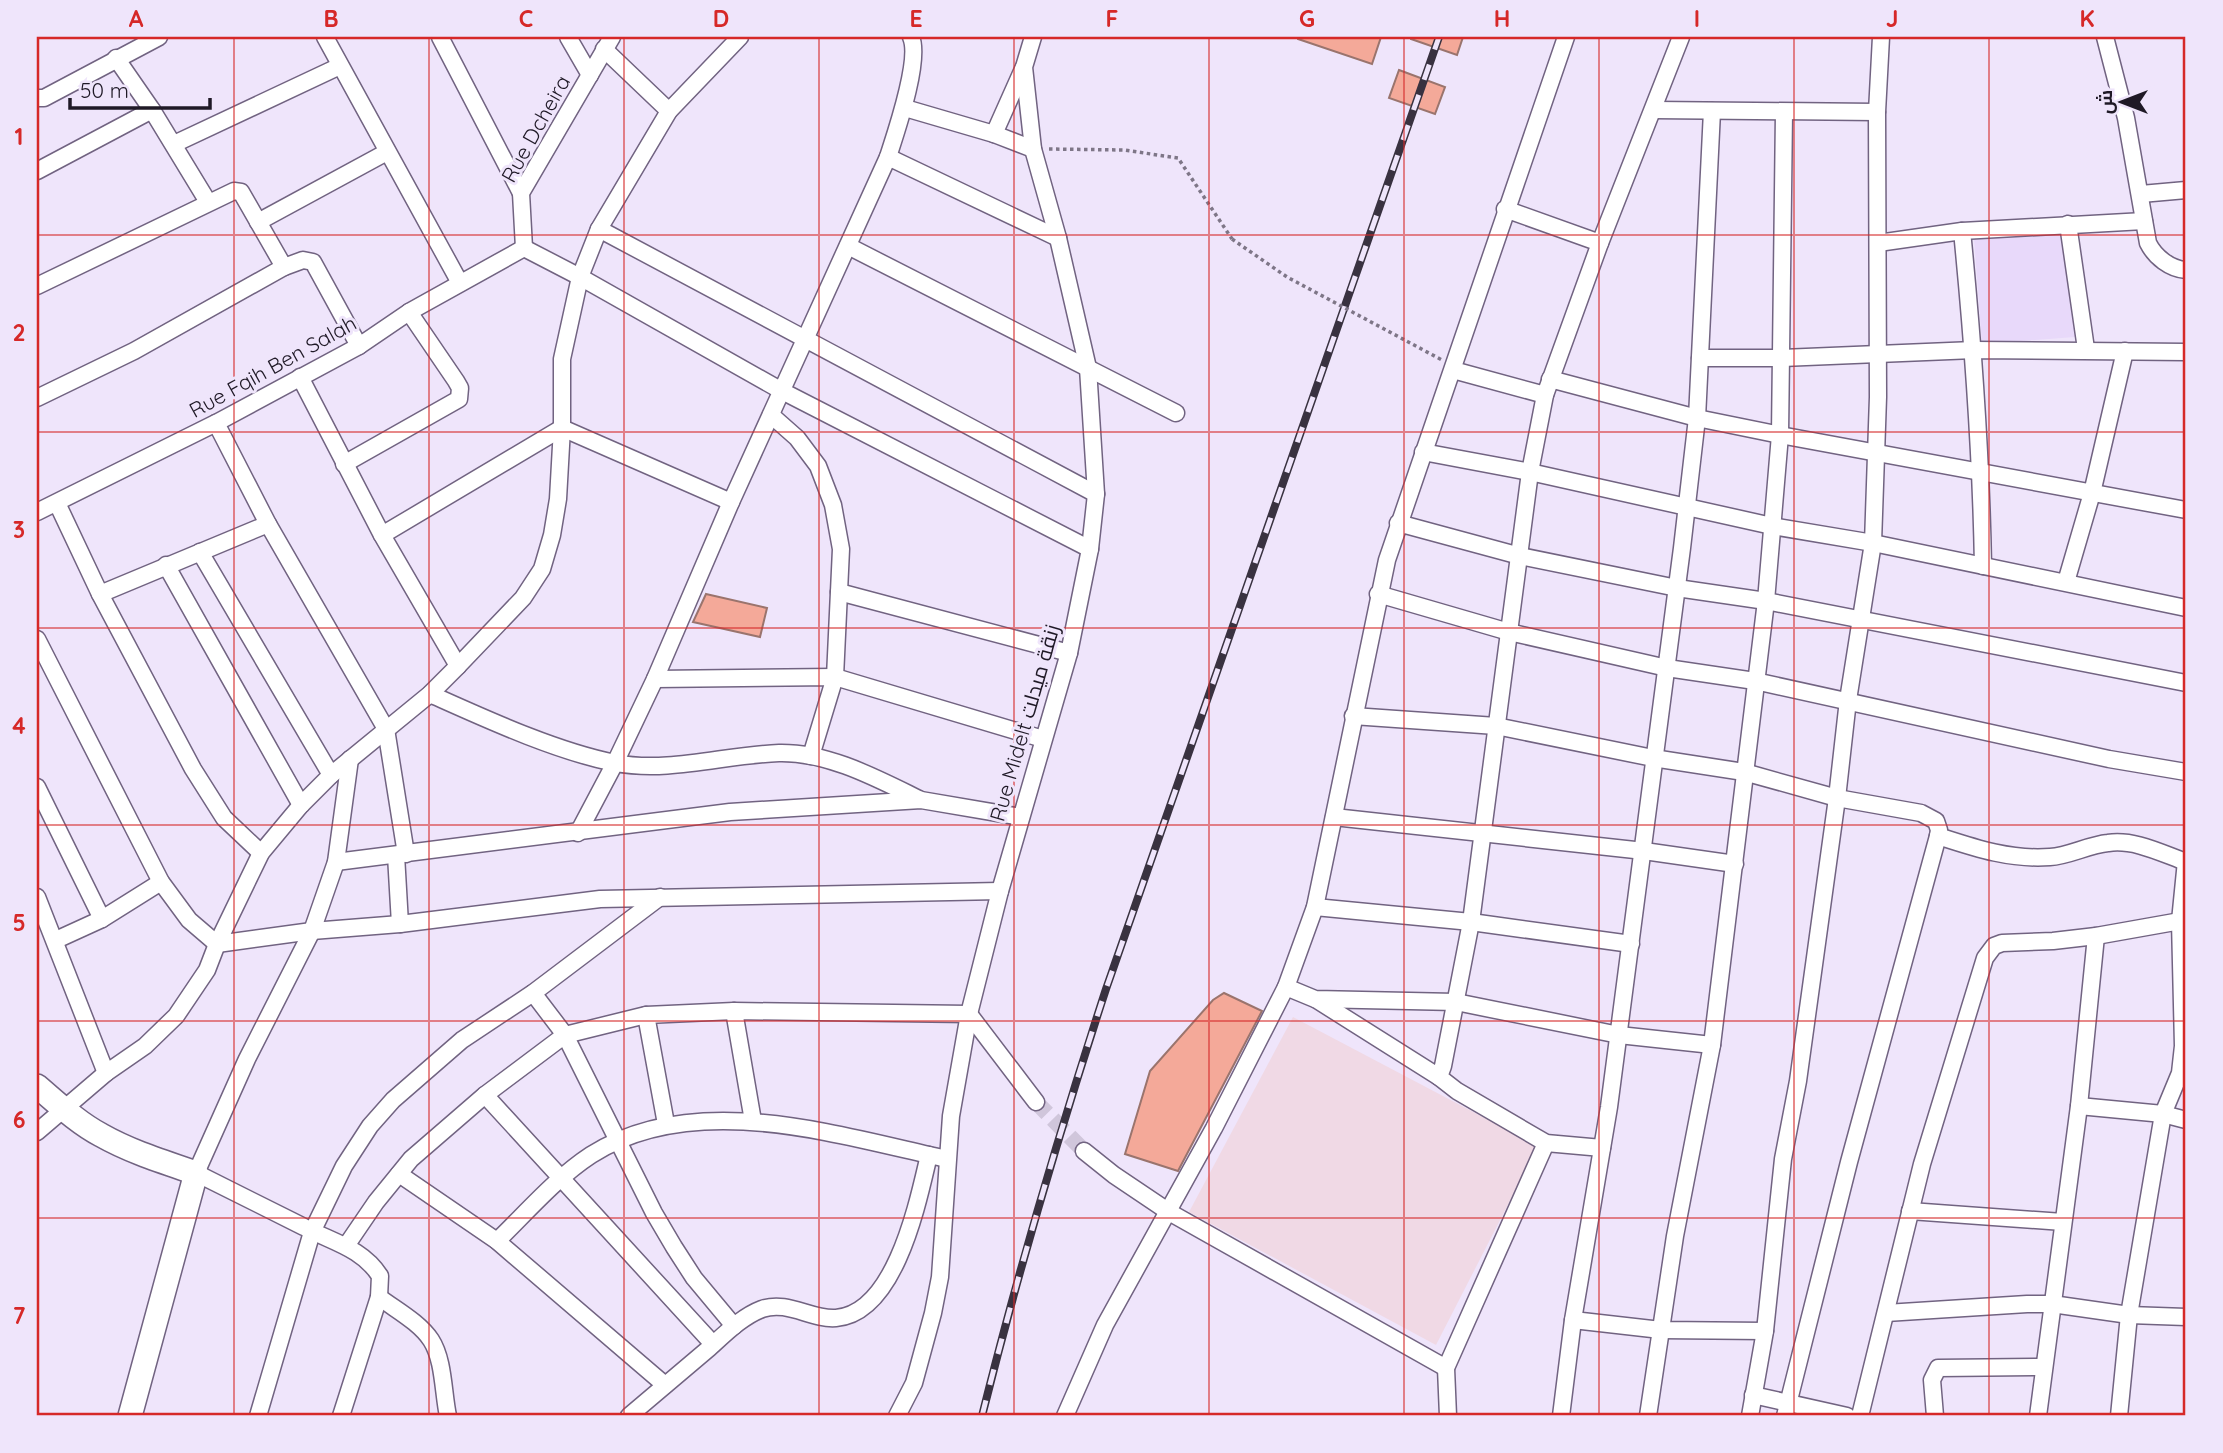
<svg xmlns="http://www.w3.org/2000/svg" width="2223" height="1453" viewBox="0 0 2223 1453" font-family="Quicksand,Cairo,sans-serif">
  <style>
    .built { fill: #e8d9fa }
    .education { fill: #f0d9e5 }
    .building { fill: #f4a999; stroke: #9a746d; stroke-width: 2 }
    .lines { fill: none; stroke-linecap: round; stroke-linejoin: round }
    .street-tunnel { stroke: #d0c6db; stroke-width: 16; stroke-dasharray: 16 8; stroke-linecap: butt }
    .street-casing { stroke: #716381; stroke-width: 19 }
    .secondary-casing { stroke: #716381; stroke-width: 26 }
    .path { stroke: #7e7687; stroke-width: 3.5; stroke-dasharray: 3.5 3.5; stroke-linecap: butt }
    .street { stroke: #fff; stroke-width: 16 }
    .secondary { stroke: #fff; stroke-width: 23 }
    .rail-casing { stroke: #393240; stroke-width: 8 }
    .rail { stroke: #efe5fb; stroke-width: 5; stroke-dasharray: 16; stroke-linecap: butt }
    .path-bridge { stroke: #7e7687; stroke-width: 3.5; stroke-dasharray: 3.5 3.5; stroke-linecap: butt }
    .grid { fill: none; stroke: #d62828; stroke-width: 2; stroke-opacity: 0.55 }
    .labels { text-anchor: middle; stroke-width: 6; stroke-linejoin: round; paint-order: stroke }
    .street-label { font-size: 21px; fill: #1f1926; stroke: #efe5fb }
    .neatline { fill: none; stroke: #d62828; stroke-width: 2.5 }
    .grid-label { font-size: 23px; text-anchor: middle; font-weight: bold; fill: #d62828 }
  </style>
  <rect width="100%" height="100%" fill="#efe5fb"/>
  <polygon class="built" points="2061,218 2088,336 1982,344 1973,225"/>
  <polygon class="education" points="1293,1017 1538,1146 1436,1345 1189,1212"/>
  <g class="building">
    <polygon points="1298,37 1381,37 1372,64 1298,39"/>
    <polygon points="1411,37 1463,37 1457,55 1411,39"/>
    <polygon points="1399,70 1445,87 1435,114 1389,98"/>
    <polygon points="706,594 767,608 760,637 693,622"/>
    <polygon points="1224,993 1262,1011 1178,1171 1125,1154 1150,1071 1213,1000"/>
  </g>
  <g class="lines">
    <polyline class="street-tunnel" points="1036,1102 1084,1151"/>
    <defs>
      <g id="street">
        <polyline points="325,37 460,283"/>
        <polyline points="440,37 521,193"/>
        <polyline points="568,37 590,75"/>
        <path d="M2105,37L2126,118L2148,243C2155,257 2170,269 2186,270"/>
        <polyline points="604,49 669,111"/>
        <polyline points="116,58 152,110 208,202"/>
        <polyline points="37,98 44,98 159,37"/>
        <polyline points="905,108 994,134 1033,149"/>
        <polyline points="1654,110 1877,112"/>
        <polyline points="994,134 1023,69"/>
        <polyline points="174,144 340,66"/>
        <polyline points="888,157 1058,238"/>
        <polyline points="37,171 152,110"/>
        <polyline points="2141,194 2186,190"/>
        <polyline points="1505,209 1600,243"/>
        <polyline points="258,222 387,152"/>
        <polyline points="2068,224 2086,349"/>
        <polyline points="599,229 1096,494"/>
        <path d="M1962,231C1973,342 1981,453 1983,566"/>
        <polyline points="1878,243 1962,231 2144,221"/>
        <polyline points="848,246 1176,413"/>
        <polyline points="524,248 580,277 782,391 1090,549"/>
        <polyline points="524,248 521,193 612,37"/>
        <polyline points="37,286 234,191 241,192 284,267"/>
        <polyline points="1700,358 1782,358 1974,350 2186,352"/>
        <polyline points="1453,370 1545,395"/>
        <polyline points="300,377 382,535 458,666"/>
        <polyline points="1550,379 1697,418 1780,435 2186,510"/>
        <polyline points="37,398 134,351 284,267 303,260 313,262 359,346"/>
        <polyline points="771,415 797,438 818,466 833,505 841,549 835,677 811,756"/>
        <polyline points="216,423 268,524 386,729 406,854"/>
        <polyline points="1423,452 1530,472 1772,526 1873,543 2186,608"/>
        <polyline points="344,464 459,399 460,388 456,381 409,312"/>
        <polyline points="57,503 100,594 193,769 224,818 261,853"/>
        <polyline points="37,512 216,423 359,346 409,312 524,248"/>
        <polyline points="1398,523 1520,556 1677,588 1766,601 2186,683"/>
        <polyline points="382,535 562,428 731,502"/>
        <polyline points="200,552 331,775"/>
        <polyline points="166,565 301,805"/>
        <polyline points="2066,582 2092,493 2125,351"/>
        <polyline points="839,592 1069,653"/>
        <polyline points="100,594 268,524"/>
        <polyline points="1378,594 1509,632 1667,668 1755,681 2109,759 2186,772"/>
        <polyline points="37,639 161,882 189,920 217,944 312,931 400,924 600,899 1000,891"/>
        <polyline points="655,679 835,677 1043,739"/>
        <path d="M430,694C486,719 555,751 615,763C670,773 724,755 779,753C828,752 876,778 919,799"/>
        <polyline points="1353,716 1496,726 1653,758 1744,772 1837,798 1921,813 1936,821 1939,830 1938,836 1849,1162 1785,1416"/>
        <polyline points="37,787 102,919"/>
        <polyline points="1334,817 1644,851 1735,864"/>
        <path d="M578,833L615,763L655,679L731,502L888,157C896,132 921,60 911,37"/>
        <path d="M1938,836C1975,848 2010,860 2050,857C2069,856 2088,845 2108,843C2134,839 2161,853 2186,862"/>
        <polyline points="396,855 400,924"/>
        <polyline points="336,862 730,812 921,800 1021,817"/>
        <polyline points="37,897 106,1073"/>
        <polyline points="1315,907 1471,922 1631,944"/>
        <polyline points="56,940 102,919 161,882"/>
        <polyline points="1286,987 1315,999 1456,1002 1619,1035 1712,1045"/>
        <polyline points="533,993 565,1035 654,1213 674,1247 694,1278 734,1326"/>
        <polyline points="1317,1000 1439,1077"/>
        <polyline points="734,1011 753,1121"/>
        <polyline points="646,1015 666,1124"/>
        <polyline points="485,1095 713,1344"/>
        <polyline points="2079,1106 2163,1114 2186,1120"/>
        <polyline points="37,1132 106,1073 145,1046 176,1016 207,970 217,944 261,853 301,805 331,775 430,694 458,666 523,598 542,569 552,535 558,499 562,428 562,359 580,277 599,229 669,111 740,37"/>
        <polyline points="1602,1148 1546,1143 1457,1091 1439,1077 1443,1066 1471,922 1530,472 1545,395 1600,243 1681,37"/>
        <polyline points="1084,1151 1114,1175 1169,1212 1446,1368"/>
        <polyline points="399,1174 497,1241 665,1385"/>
        <polyline points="1910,1211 2063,1222"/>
        <path d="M497,1241C527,1212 556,1178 591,1155C694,1089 837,1135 947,1159"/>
        <polyline points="346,1246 376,1202 411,1159 485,1095 565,1035 646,1015 734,1011 969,1014 1036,1102"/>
        <path d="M379,1297C396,1310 419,1322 431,1340C444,1360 443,1393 448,1416"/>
        <polyline points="1886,1313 2027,1304 2052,1304 2129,1315 2186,1317"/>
        <polyline points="1573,1320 1661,1330 1765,1331"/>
        <polyline points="1753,1395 1847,1416"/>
        <polyline points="258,1416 312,1232 344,1166 370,1126 393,1100 462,1040 533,993 660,897"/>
        <path d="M341,1416L379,1297L380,1276C362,1248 332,1242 304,1227C268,1209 232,1191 196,1173L247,1059L312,931L336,862L350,759"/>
        <path d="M629,1416C655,1394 681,1372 707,1350C724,1335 741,1317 762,1309C788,1300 811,1320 836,1318C896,1313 918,1201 929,1155"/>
        <polyline points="897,1416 914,1383 933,1313 940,1277 951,1116 969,1014 1000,891 1069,653 1090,549 1096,494 1088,368 1058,238 1033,149 1024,67 1033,37"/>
        <polyline points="1065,1416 1105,1325 1214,1128 1286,987 1315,907 1387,560 1566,37"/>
        <polyline points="1448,1416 1446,1368 1546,1143"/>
        <polyline points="1561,1416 1573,1320 1609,1107 1682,548 1697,418 1712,111"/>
        <polyline points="1648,1416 1675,1236 1712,1045 1766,601 1780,435 1784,112"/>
        <polyline points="1750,1416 1765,1331 1783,1159 1798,1081 1837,798 1848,700 1873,543 1878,397 1877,112 1881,37"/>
        <polyline points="1860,1416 1922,1164 1985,958 1994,946 2002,943 2053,941 2096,936 2186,920"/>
        <polyline points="1935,1416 1932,1380 1938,1368 2044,1367"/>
        <polyline points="2038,1416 2079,1106 2096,936"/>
        <polyline points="2119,1416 2129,1315 2163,1114 2180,1073 2183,1046 2180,921 2186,861"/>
      </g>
      <path id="secondary" d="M37,1086C57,1103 78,1123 101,1135C131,1152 164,1162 196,1173L130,1416"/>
    </defs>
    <use href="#street" class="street-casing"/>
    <use href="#secondary" class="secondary-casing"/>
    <polyline class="path" points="1049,149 1124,150 1178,158 1232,239"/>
    <use href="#street" class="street"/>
    <use href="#secondary" class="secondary"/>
    <defs>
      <path id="rail" d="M982,1416C1018,1272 1060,1130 1106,989L1439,37"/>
    </defs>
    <use href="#rail" class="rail-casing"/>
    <use href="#rail" class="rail"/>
    <polyline class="path-bridge" points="1232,239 1287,277 1442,360"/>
  </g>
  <path class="grid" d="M234,37V1416M429,37V1416M624,37V1416M819,37V1416M1014,37V1416M1209,37V1416M1404,37V1416M1599,37V1416M1794,37V1416M1989,37V1416M37,235H2186M37,432H2186M37,628H2186M37,825H2186M37,1021H2186M37,1218H2186"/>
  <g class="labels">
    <g class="street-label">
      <text transform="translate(536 129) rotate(-61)" y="7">Rue Dcheira</text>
      <text transform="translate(273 367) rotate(-29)" y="7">Rue Fqih Ben Salah</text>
      <text transform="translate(1025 723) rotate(-74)" y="7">Rue Midelt زنقة ميدلت</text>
    </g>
  </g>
  <rect width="2223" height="1453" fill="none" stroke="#efe5fb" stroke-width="77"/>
  <g transform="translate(2122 102) rotate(270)" stroke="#efe5fb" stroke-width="5" paint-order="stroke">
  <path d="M0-5L12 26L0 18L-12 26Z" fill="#1f1926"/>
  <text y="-10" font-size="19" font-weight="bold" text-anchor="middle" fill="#1f1926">ش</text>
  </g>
  <path d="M70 98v10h140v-10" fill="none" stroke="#1f1926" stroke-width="3.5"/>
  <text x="80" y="98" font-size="21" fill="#1f1926" stroke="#efe5fb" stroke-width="5" paint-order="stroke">50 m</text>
  <rect x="38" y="38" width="2146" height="1376" class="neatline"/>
  <g class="grid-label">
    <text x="136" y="27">A</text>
    <text x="331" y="27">B</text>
    <text x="526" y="27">C</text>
    <text x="721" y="27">D</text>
    <text x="916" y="27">E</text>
    <text x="1112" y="27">F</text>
    <text x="1307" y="27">G</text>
    <text x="1502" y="27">H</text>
    <text x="1697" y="27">I</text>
    <text x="1892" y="27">J</text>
    <text x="2087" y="27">K</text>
    <text x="19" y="145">1</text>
    <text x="19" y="341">2</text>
    <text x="19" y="538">3</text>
    <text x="19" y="734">4</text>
    <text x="19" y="931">5</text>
    <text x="19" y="1128">6</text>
    <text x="19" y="1324">7</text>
  </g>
</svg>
